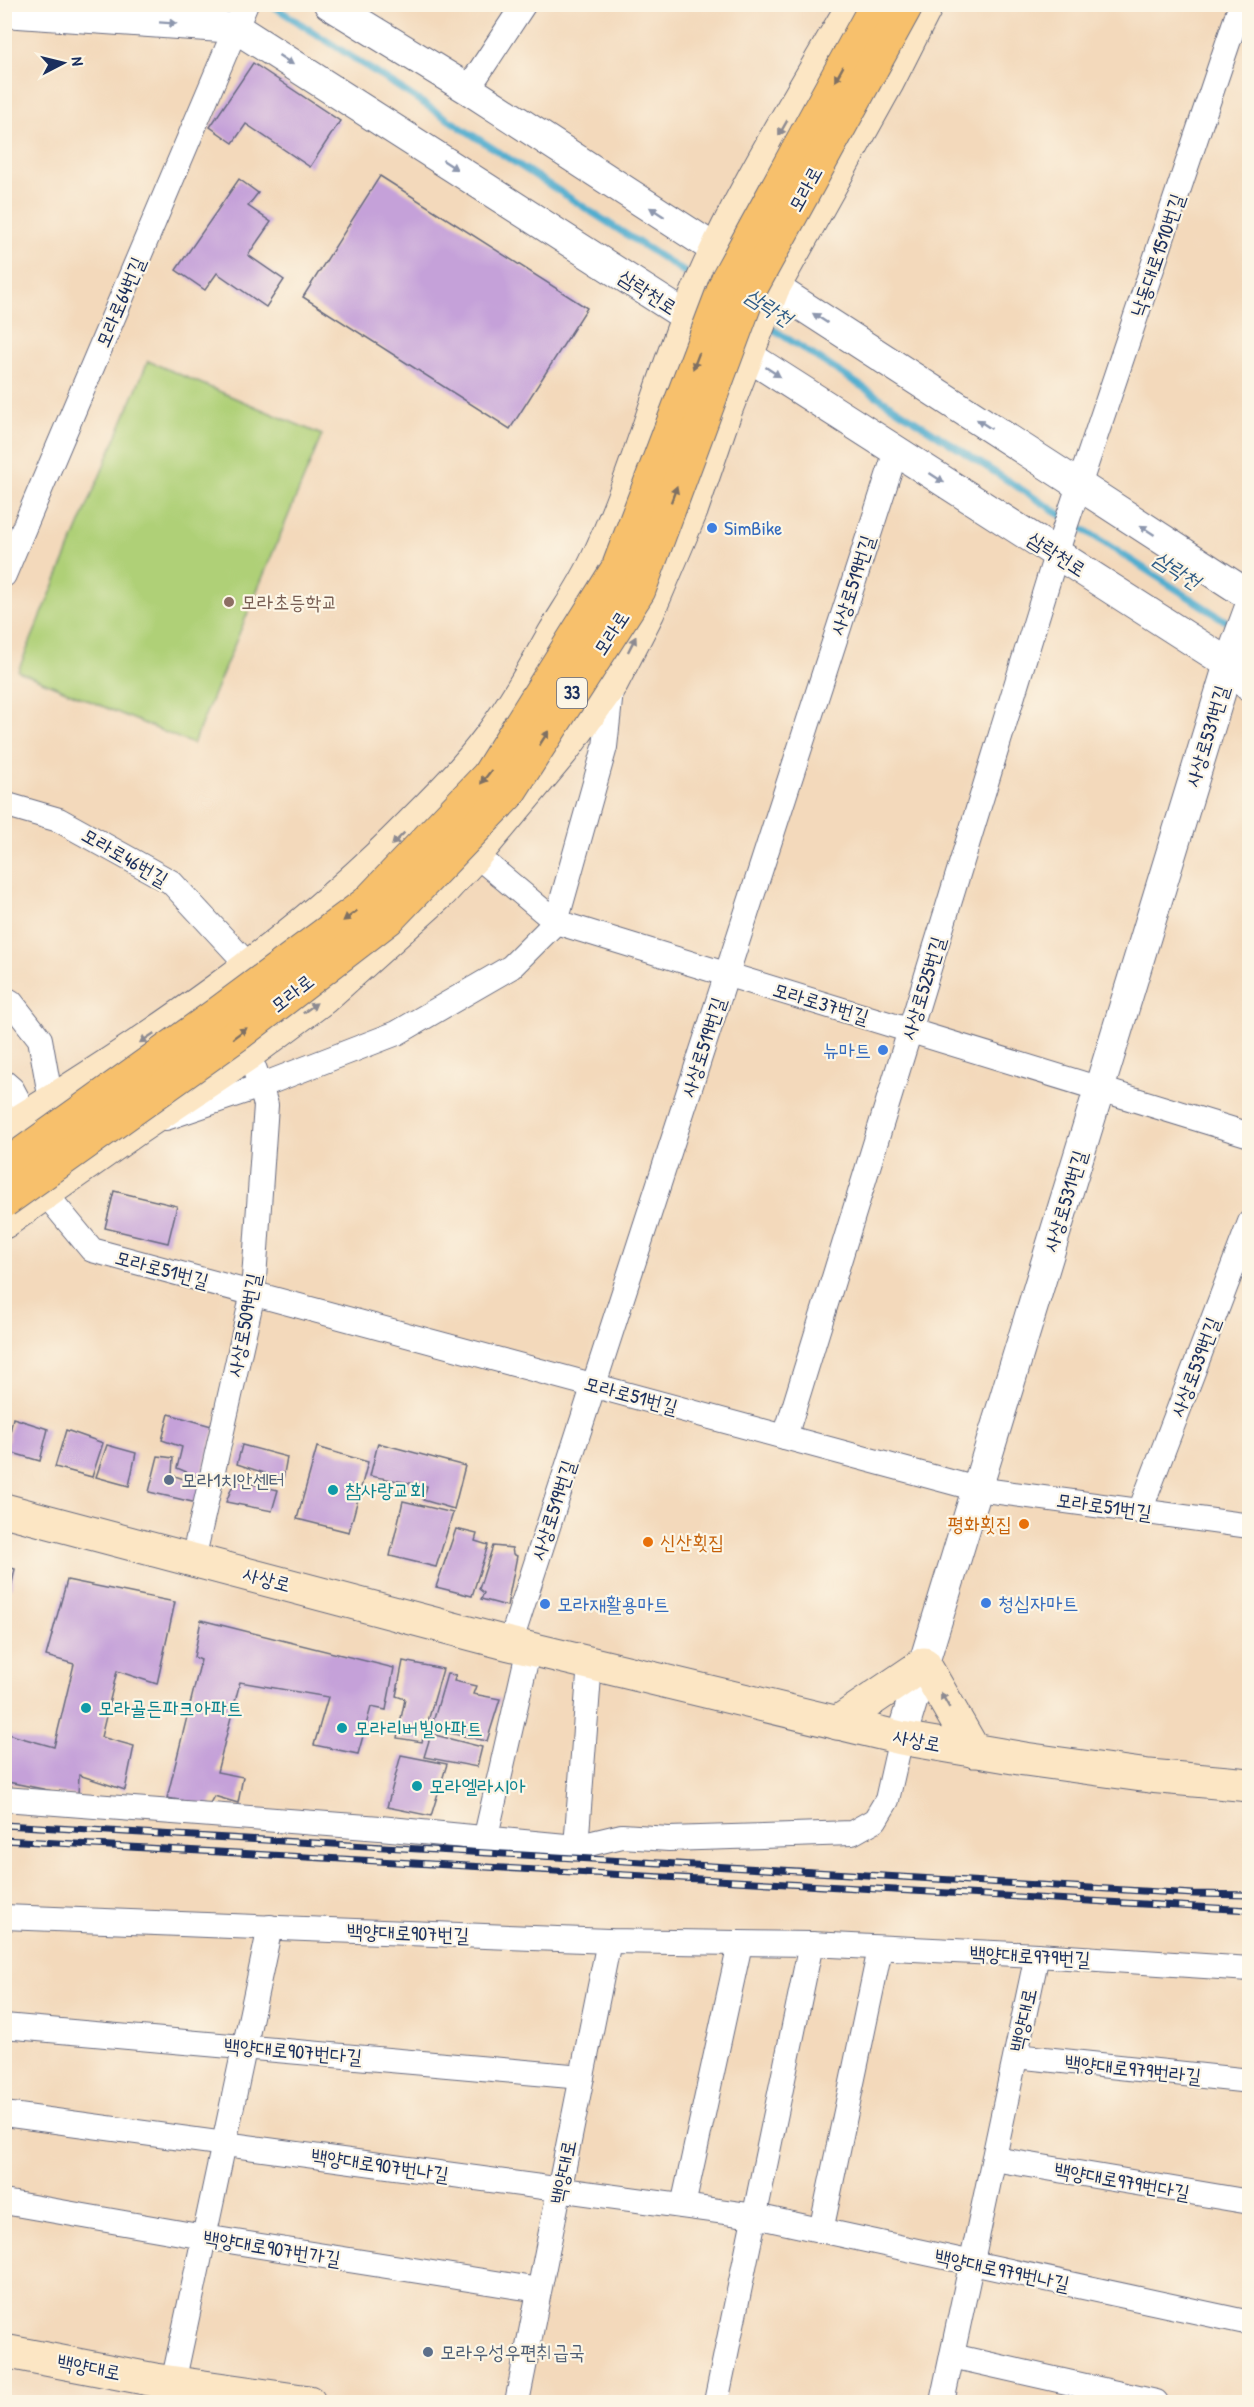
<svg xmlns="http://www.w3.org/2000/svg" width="1254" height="2407" viewBox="0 0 1254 2407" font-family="'Patrick Hand','Poor Story',sans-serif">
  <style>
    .green { fill: #afd077; stroke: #65806a; stroke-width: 1.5 }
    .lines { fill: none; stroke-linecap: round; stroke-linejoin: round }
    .stream { stroke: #51adcf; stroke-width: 7 }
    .building { fill: #c5a1d9 }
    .minor-casing { stroke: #676a7f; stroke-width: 26 }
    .tertiary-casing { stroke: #676a7f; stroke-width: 32 }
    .secondary-casing { stroke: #676a7f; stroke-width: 35 }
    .minor { stroke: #fff; stroke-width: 24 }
    .tertiary { stroke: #fff; stroke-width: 30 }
    .secondary { stroke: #fce6c4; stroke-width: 33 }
    .rail-casing { stroke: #1b2f5e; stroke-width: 7 }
    .rail { stroke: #fcf5e5; stroke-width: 4.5; stroke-dasharray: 14; stroke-linecap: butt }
    .trunk-bridge-casing { stroke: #676a7f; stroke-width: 35; stroke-linecap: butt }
    .trunk-bridge { stroke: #f7c06c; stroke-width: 33 }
    .oneway { fill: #8d97ae }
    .oneway2 { fill: #7e7064 }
    .oneway3 { fill: #8c8a91 }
    .shop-dot { fill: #3f7fe0; stroke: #fcf5e5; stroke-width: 2 }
    .education-dot { fill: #8d6e63; stroke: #fcf5e5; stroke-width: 2 }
    .service-dot { fill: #5c6f8a; stroke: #fcf5e5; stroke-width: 2 }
    .culture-dot { fill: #0f9aa8; stroke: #fcf5e5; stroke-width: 2 }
    .food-dot { fill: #e8710a; stroke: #fcf5e5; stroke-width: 2 }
    .labels { text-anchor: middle; stroke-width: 4.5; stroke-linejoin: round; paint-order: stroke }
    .shield { fill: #fcf5e5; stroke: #5e6a86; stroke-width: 1.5 }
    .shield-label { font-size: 18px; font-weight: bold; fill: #1b2f5e }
    .street-label { font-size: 20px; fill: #1b2f5e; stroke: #fcf5e5 }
    .shop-label { font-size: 20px; fill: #366cbe; stroke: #fcf5e5; text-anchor: start }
    .education-label { font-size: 20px; fill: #785e54; stroke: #fcf5e5; text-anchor: start }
    .service-label { font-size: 20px; fill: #4e5e75; stroke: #fcf5e5; text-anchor: start }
    .culture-label { font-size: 20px; fill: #0d838f; stroke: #fcf5e5; text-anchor: start }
    .food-label { font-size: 20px; fill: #c56008; stroke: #fcf5e5; text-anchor: end }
    .water-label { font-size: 21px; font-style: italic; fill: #2e5b86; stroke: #fcf5e5 }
  </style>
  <rect width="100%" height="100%" fill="#fcf5e5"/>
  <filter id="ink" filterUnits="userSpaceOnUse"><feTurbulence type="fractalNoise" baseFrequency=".0167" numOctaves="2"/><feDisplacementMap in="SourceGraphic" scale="12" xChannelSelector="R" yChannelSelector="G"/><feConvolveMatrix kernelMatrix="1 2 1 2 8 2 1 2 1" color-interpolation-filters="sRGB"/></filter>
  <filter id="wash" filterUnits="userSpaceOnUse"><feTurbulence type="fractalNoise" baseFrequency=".008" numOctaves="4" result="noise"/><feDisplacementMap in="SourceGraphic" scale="24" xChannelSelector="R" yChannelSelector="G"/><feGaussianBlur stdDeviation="1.35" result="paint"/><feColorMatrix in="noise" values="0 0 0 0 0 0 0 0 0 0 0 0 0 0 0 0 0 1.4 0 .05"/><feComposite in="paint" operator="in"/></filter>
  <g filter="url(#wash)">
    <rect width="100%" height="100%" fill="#f3d9bb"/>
    <polygon class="green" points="148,361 322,435 193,744 18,671"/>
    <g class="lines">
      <g class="stream">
        <polyline points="270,4 695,279"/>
        <polyline points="768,326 1235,627"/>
      </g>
    </g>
    <g id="blocks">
      <g class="building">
        <polygon points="253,63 340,121 310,167 246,124 233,143 210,127"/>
        <polygon points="380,176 587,308 510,429 303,297"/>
        <polygon points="239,179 258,193 248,206 271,222 248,255 284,280 266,307 217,273 205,290 176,270"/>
        <polygon points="114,1191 177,1206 168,1243 105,1228"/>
        <polygon points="169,1414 215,1427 201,1478 177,1468 182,1447 162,1440"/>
        <polygon points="13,1418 48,1429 40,1461 6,1451"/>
        <polygon points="66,1430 103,1443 92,1477 55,1467"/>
        <polygon points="378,1443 465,1466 454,1509 423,1500 427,1486 370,1476"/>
        <polygon points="107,1445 136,1453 129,1486 96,1477"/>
        <polygon points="242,1445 287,1457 283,1479 237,1464"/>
        <polygon points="317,1447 368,1462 349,1532 297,1519"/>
        <polygon points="158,1456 173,1458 172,1475 201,1485 197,1503 149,1492"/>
        <polygon points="235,1480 278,1490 272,1511 226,1502"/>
        <polygon points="403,1501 453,1513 436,1567 390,1556"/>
        <polygon points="456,1529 477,1534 475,1541 488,1545 472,1596 436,1587"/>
        <polygon points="493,1546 512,1548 513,1554 517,1556 507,1606 481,1599 484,1593 479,1589"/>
        <polygon points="4,1566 15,1569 11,1588 4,1585"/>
        <polygon points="67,1580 175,1602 157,1684 117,1671 101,1737 134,1746 125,1790 79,1775 78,1796 8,1782 4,1774 4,1733 54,1747 74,1664 46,1656"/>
        <polygon points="201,1620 394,1668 386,1710 371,1707 358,1754 314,1745 328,1697 240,1682 217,1772 243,1777 238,1803 214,1796 209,1805 167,1798 201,1660 194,1657"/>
        <polygon points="403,1661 443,1669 422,1742 397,1738 405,1699 396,1696"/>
        <polygon points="447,1674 456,1675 454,1681 476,1686 473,1694 500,1699 487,1741 431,1729"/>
        <polygon points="431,1734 482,1747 477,1767 424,1757"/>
        <polygon points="401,1755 447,1764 431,1816 387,1807"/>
      </g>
    </g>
  </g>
  <g filter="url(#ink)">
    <use href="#blocks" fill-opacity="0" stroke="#676a7f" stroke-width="1.5"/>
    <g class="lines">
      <defs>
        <g id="minor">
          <polyline points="468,89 524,4"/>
          <polyline points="4,575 246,4"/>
          <polyline points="4,804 59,820 171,882 250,967"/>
          <polyline points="463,844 556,922 1250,1135"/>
          <polyline points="4,998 11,1002 40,1039 51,1101"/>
          <polyline points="4,1082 12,1089 27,1117"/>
          <polyline points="166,1118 260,1086 397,1033 511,967 556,922 605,747 612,682"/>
          <polyline points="44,1192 92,1250 977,1489 1250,1526"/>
          <polyline points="785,1437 1061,539 1241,4"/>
          <polyline points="1140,1511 1250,1222"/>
          <polyline points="193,1560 253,1293 266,1105 255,1070"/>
          <polyline points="510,1644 896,451"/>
          <polyline points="4,1799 380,1828 576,1847 622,1836 669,1839 852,1833 875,1820 887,1800 901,1738"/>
          <polyline points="485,1840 529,1648"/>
          <polyline points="576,1847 590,1663"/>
          <polyline points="4,1917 609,1941 811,1944 1037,1955 1250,1969"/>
          <polyline points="4,2026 582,2077"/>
          <polyline points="1016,2056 1250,2081"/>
          <polyline points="4,2114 755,2216 1250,2323"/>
          <polyline points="994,2159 1250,2202"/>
          <polyline points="4,2202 204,2237 539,2290"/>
          <polyline points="683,2206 740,1944"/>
          <polyline points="821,2231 880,1949"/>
          <polyline points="952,2356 1156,2402"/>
          <polyline points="169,2402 270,1927"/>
          <polyline points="517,2402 609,1941"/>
          <polyline points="716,2402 811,1944"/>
          <polyline points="942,2402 1037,1955"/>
        </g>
        <g id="tertiary">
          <polyline points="329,4 468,89 1250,596"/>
          <polyline points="4,12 236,28 1229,664 1250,687"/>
          <polyline points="901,1738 1229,664 1250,607"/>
        </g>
        <g id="secondary">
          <path d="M4,1131C149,1042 292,946 411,825C438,798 466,770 489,739C514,706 534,670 554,634C569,609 586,585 598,558C636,477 659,389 692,306C734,202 798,101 854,4"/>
          <polyline points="4,1222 136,1129 249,1053 323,998 441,892 475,855 562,751 612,682 648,612 691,511 726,409 773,288 887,83 927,4"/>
          <polyline points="4,1510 510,1644 901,1738 1025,1759 1149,1776 1250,1785"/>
          <polyline points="837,1723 924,1664 974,1751"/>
          <polyline points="4,2351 155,2380 309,2402"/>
        </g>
      </defs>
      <use href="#minor" class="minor-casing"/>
      <use href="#tertiary" class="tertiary-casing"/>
      <use href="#secondary" class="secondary-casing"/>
      <use href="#minor" class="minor"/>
      <use href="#tertiary" class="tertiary"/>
      <use href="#secondary" class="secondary"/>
      <defs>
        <g id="rail">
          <polyline points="4,1825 1194,1894 1250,1895"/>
          <polyline points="4,1840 1250,1910"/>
        </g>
      </defs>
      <use href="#rail" class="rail-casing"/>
      <use href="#rail" class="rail"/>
      <defs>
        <g id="trunk-bridge">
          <polyline points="4,1167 216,1015 367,903 488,776 618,568 728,278 877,4"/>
          <polyline points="4,1201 241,1032 388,919 508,794 639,590 751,288 907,4"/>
        </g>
      </defs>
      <use href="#trunk-bridge" class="trunk-bridge-casing"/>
      <use href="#trunk-bridge" class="trunk-bridge"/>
    </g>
    <defs><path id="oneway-solid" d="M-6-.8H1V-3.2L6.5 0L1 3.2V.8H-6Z" transform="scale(1.5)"/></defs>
    <g class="oneway">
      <use href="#oneway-solid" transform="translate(168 23) rotate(4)"/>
      <use href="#oneway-solid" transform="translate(286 60) rotate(33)"/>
      <use href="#oneway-solid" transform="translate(450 165) rotate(33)"/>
      <use href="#oneway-solid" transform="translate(657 212) rotate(-147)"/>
      <use href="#oneway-solid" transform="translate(820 318) rotate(-147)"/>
      <use href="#oneway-solid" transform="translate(773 372) rotate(33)"/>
      <use href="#oneway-solid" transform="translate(984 424) rotate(-147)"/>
      <use href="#oneway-solid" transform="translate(937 478) rotate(33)"/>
      <use href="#oneway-solid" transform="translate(1147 530) rotate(-147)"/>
    </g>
    <g class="oneway2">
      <use href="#oneway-solid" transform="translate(839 74) rotate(119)"/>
      <use href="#oneway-solid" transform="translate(696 361) rotate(111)"/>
      <use href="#oneway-solid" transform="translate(674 494) rotate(-70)"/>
      <use href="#oneway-solid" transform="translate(544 738) rotate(-57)"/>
      <use href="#oneway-solid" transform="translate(486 777) rotate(128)"/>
      <use href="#oneway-solid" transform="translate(350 916) rotate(143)"/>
      <use href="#oneway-solid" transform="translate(240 1033) rotate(-37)"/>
    </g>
    <g class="oneway3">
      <use href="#oneway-solid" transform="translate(783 128) rotate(120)"/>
      <use href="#oneway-solid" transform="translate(632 644) rotate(-63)"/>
      <use href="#oneway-solid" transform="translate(398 839) rotate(135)"/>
      <use href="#oneway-solid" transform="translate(310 1008) rotate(-37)"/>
      <use href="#oneway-solid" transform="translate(147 1038) rotate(147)"/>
      <use href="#oneway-solid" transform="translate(945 1700) rotate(-120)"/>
    </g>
  </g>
  <g class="shop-dot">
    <circle cx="712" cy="528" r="6"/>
    <circle cx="883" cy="1050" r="6"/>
    <circle cx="986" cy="1603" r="6"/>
    <circle cx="545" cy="1604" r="6"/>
  </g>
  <circle class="education-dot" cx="229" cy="602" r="6"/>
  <g class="service-dot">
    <circle cx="169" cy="1480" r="6"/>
    <circle cx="428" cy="2352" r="6"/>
  </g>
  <g class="culture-dot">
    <circle cx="333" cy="1490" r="6"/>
    <circle cx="86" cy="1708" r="6"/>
    <circle cx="342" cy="1728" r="6"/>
    <circle cx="417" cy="1786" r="6"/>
  </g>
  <g class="food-dot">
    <circle cx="1024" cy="1524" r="6"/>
    <circle cx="648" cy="1542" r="6"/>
  </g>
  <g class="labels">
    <rect class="shield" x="557" y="678" width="30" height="30" rx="4.5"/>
    <g class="shield-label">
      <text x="572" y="699">33</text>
    </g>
    <g class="street-label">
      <text transform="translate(805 189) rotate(-61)" y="7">모라로</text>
      <text transform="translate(1157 255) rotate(-71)" y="7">낙동대로1510번길</text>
      <text transform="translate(648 292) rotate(33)" y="7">삼락천로</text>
      <text transform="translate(120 302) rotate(-67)" y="7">모라로64번길</text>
      <text transform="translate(1057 554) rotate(33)" y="7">삼락천로</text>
      <text transform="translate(852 585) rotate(-72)" y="7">사상로519번길</text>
      <text transform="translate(611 633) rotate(-57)" y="7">모라로</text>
      <text transform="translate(1207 736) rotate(-73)" y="7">사상로531번길</text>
      <text transform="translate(125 857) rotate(30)" y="7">모라로46번길</text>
      <text transform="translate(923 988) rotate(-73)" y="7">사상로525번길</text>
      <text transform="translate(292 993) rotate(-38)" y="7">모라로</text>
      <text transform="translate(821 1003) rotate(17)" y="7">모라로37번길</text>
      <text transform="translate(703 1047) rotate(-72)" y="7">사상로519번길</text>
      <text transform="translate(1065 1201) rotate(-73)" y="7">사상로531번길</text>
      <text transform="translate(162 1269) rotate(15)" y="7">모라로51번길</text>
      <text transform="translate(244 1325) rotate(-79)" y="7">사상로509번길</text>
      <text transform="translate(1195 1367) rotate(-69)" y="7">사상로539번길</text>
      <text transform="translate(631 1395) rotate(15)" y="7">모라로51번길</text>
      <text transform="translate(1104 1506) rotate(8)" y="7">모라로51번길</text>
      <text transform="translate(553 1510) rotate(-72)" y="7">사상로519번길</text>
      <text transform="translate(267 1579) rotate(15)" y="7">사상로</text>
      <text transform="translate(917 1740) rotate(11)" y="7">사상로</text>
      <text transform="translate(408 1933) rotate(2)" y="7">백양대로907번길</text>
      <text transform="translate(1030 1956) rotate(3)" y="7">백양대로979번길</text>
      <text transform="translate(1023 2020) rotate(-78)" y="7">백양대로</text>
      <text transform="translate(293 2051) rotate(5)" y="7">백양대로907번다길</text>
      <text transform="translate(1133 2069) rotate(6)" y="7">백양대로979번라길</text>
      <text transform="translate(380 2165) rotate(8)" y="7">백양대로907번나길</text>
      <text transform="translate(563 2172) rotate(-79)" y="7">백양대로</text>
      <text transform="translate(1122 2181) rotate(10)" y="7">백양대로979번다길</text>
      <text transform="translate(272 2248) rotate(9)" y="7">백양대로907번가길</text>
      <text transform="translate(1002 2270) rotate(12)" y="7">백양대로979번나길</text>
      <text transform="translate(89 2367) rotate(11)" y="7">백양대로</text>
    </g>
    <g class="shop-label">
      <text x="724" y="535">SimBike</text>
      <text x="871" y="1057" text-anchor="end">뉴마트</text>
      <text x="998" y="1610">청십자마트</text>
      <text x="557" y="1611">모라재활용마트</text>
    </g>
    <g class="education-label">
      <text x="241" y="609">모라초등학교</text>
    </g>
    <g class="service-label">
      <text x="181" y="1487">모라1치안센터</text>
      <text x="440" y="2359">모라우성우편취급국</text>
    </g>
    <g class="culture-label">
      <text x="345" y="1497">참사랑교회</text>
      <text x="98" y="1715">모라골든파크아파트</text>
      <text x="354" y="1735">모라리버빌아파트</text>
      <text x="429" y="1793">모라엘라시아</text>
    </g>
    <g class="food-label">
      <text x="1012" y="1531">평화횟집</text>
      <text x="660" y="1549" text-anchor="start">신산횟집</text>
    </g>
    <g class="water-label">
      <text transform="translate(769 307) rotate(33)" y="7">삼락천</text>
      <text transform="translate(1177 570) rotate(33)" y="7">삼락천</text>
    </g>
  </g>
  <rect width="1254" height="2407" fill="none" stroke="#fcf5e5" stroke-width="24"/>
  <g transform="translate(63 63) rotate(83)" stroke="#fcf5e5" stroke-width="4.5" paint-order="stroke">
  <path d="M0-4.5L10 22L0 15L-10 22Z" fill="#1b2f5e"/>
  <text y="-9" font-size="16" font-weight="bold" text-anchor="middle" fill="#1b2f5e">N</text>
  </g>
</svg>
